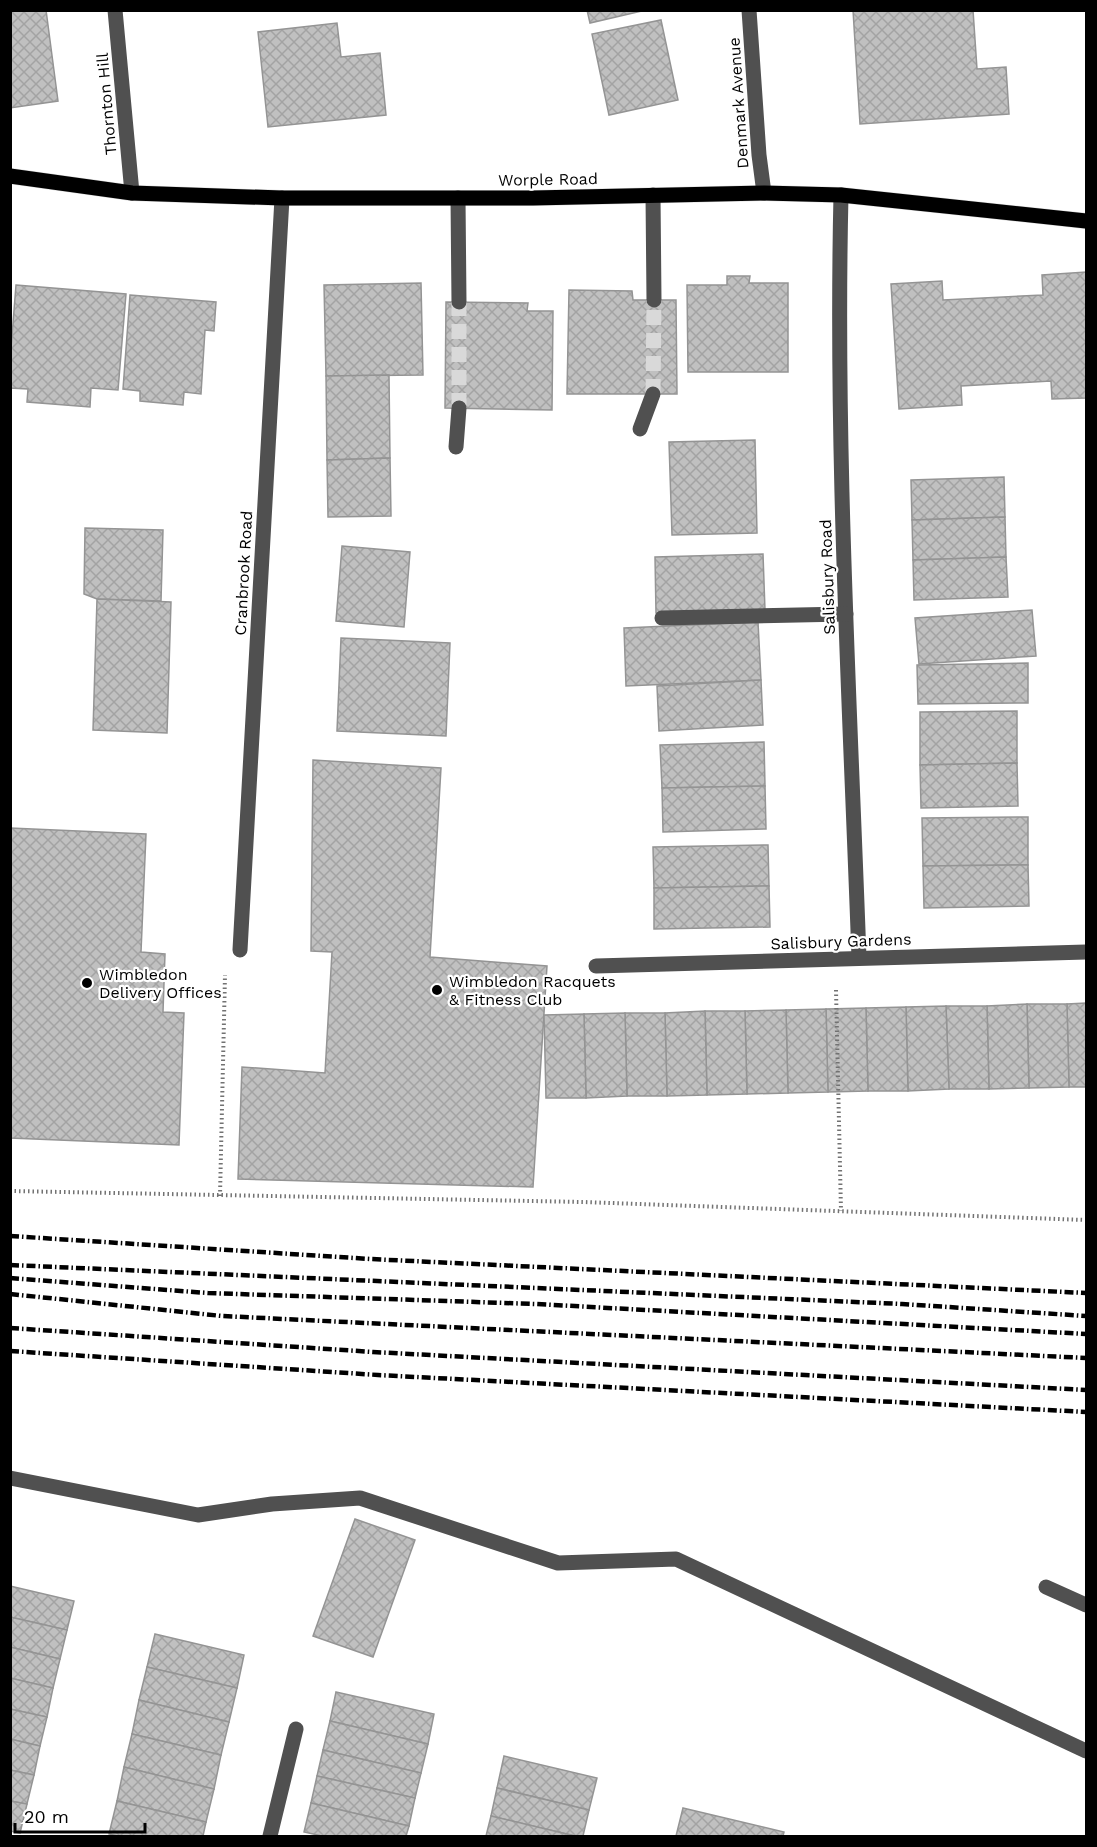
<svg xmlns="http://www.w3.org/2000/svg" width="1097" height="1847" viewBox="0 0 1097 1847" font-family="'Work Sans',sans-serif">
  <style>
    .building { fill: url(#building-cross-hatch); stroke: #949494; stroke-width: 1.5 }
    .lines { fill: none; stroke-linecap: round; stroke-linejoin: round }
    .minor-tunnel { stroke: #d9d9d9; stroke-width: 15; stroke-dasharray: 15 8; stroke-linecap: butt }
    .major-casing { stroke: #dbdbdb; stroke-width: 16 }
    .path { stroke: #727272; stroke-width: 4; stroke-dasharray: 1.5 3; stroke-linecap: butt }
    .minor { stroke: #505050; stroke-width: 15 }
    .major { stroke: #000; stroke-width: 15 }
    .rail { stroke: #000; stroke-width: 4.5; stroke-dasharray: 9 3 1.5 3; stroke-linecap: butt }
    .poi-dot { fill: #000; stroke: #fff; stroke-width: 2 }
    .labels { text-anchor: middle; stroke-width: 4.5; stroke-linejoin: round; paint-order: stroke }
    .street-label { font-size: 16px; fill: #000; stroke: #fff }
    .poi-label { font-size: 16px; fill: #000; stroke: #fff; text-anchor: start }
  </style>
  <defs>
    <pattern id="building-cross-hatch" width="8" height="8" patternUnits="userSpaceOnUse" patternTransform="scale(1.5)"><rect width="8" height="8" fill="#c0c0c0"/><path d="M0 0l8 8M0 8l8-8" fill="none" stroke="#a3a3a3"/></pattern>
  </defs>
  <rect width="100%" height="100%" fill="#fff"/>
  <g class="building">
    <polygon points="10,10 46,10 58,101 10,108"/>
    <polygon points="587,10 646,10 590,23"/>
    <polygon points="853,10 973,10 977,69 1006,67 1009,114 860,124"/>
    <polygon points="661,20 678,100 609,115 592,34"/>
    <polygon points="337,23 341,57 380,53 386,115 268,127 258,32"/>
    <polygon points="1086,272 1086,398 1052,399 1051,381 961,386 962,405 899,409 891,284 942,281 943,300 1043,295 1042,275"/>
    <polygon points="727,276 750,276 749,283 788,283 788,372 688,372 687,285 727,285"/>
    <polygon points="421,283 423,375 326,376 324,285"/>
    <polygon points="16,285 126,294 118,390 91,388 90,407 27,402 28,389 10,388 10,361"/>
    <polygon points="569,290 632,291 633,300 676,300 677,394 567,394"/>
    <polygon points="130,295 216,302 214,331 205,330 201,394 184,392 183,405 140,401 140,391 123,389"/>
    <polygon points="446,302 528,303 527,311 553,311 552,410 445,408"/>
    <polygon points="389,375 390,458 327,460 326,376"/>
    <polygon points="755,440 757,533 672,535 669,442"/>
    <polygon points="390,458 391,516 328,517 327,460"/>
    <polygon points="1004,477 1005,517 912,520 911,480"/>
    <polygon points="1005,517 1006,557 913,560 912,520"/>
    <polygon points="85,528 163,530 161,601 97,599 84,594"/>
    <polygon points="342,546 410,552 404,627 336,621"/>
    <polygon points="763,554 765,610 656,613 655,557"/>
    <polygon points="1006,557 1008,597 914,600 913,560"/>
    <polygon points="97,599 171,602 167,733 93,730"/>
    <polygon points="1032,610 1036,656 919,664 915,618"/>
    <polygon points="758,622 761,680 626,686 624,628"/>
    <polygon points="341,638 450,643 446,736 337,731"/>
    <polygon points="1028,663 1028,703 918,704 917,665"/>
    <polygon points="761,680 763,725 659,731 657,686"/>
    <polygon points="1017,711 1017,763 920,765 920,712"/>
    <polygon points="764,742 765,786 662,788 660,745"/>
    <polygon points="313,760 441,768 430,957 547,966 533,1187 238,1179 242,1067 325,1073 332,952 311,951"/>
    <polygon points="1017,763 1018,806 921,808 920,765"/>
    <polygon points="765,786 766,829 663,832 662,788"/>
    <polygon points="1028,817 1028,865 923,866 922,818"/>
    <polygon points="10,828 146,834 141,952 165,954 163,1012 184,1013 179,1145 10,1138"/>
    <polygon points="768,845 769,886 654,888 653,847"/>
    <polygon points="1028,865 1029,906 924,908 923,866"/>
    <polygon points="769,886 770,927 654,929 654,888"/>
    <polygon points="1086,1003 1086,1087 1069,1087 1067,1004"/>
    <polygon points="1027,1004 1067,1004 1069,1087 1029,1088"/>
    <polygon points="1027,1004 1029,1088 989,1089 987,1006"/>
    <polygon points="946,1006 987,1006 989,1089 949,1089"/>
    <polygon points="946,1006 949,1089 908,1091 906,1007"/>
    <polygon points="906,1007 908,1091 868,1091 866,1008"/>
    <polygon points="866,1008 868,1091 828,1092 826,1009"/>
    <polygon points="826,1009 828,1092 788,1093 786,1010"/>
    <polygon points="786,1010 788,1093 747,1094 745,1011"/>
    <polygon points="705,1011 745,1011 747,1094 707,1095"/>
    <polygon points="705,1011 707,1095 667,1096 665,1013"/>
    <polygon points="625,1013 665,1013 667,1096 627,1096"/>
    <polygon points="625,1013 627,1096 586,1098 584,1014"/>
    <polygon points="584,1014 586,1098 546,1098 544,1015"/>
    <polygon points="355,1519 415,1540 373,1657 313,1636"/>
    <polygon points="10,1586 74,1601 67,1630 10,1617"/>
    <polygon points="10,1617 67,1630 60,1659 10,1647"/>
    <polygon points="155,1634 244,1655 237,1688 147,1667"/>
    <polygon points="10,1647 60,1659 53,1688 10,1678"/>
    <polygon points="147,1667 237,1688 229,1722 139,1700"/>
    <polygon points="10,1678 53,1688 47,1717 10,1709"/>
    <polygon points="336,1692 434,1714 428,1744 330,1721"/>
    <polygon points="139,1700 229,1722 221,1755 132,1734"/>
    <polygon points="10,1709 47,1717 40,1746 10,1739"/>
    <polygon points="330,1721 428,1744 421,1773 323,1750"/>
    <polygon points="132,1734 221,1755 214,1789 124,1767"/>
    <polygon points="10,1739 40,1746 34,1775 10,1770"/>
    <polygon points="323,1750 421,1773 415,1798 317,1776"/>
    <polygon points="504,1756 597,1778 589,1810 497,1788"/>
    <polygon points="124,1767 214,1789 206,1822 117,1801"/>
    <polygon points="10,1770 34,1775 27,1804 10,1801"/>
    <polygon points="317,1776 415,1798 409,1826 311,1803"/>
    <polygon points="497,1788 589,1810 583,1836 575,1836 491,1816"/>
    <polygon points="10,1801 27,1804 20,1833 10,1831"/>
    <polygon points="117,1801 206,1822 203,1836 118,1836 109,1834"/>
    <polygon points="311,1803 409,1826 406,1836 322,1836 304,1832"/>
    <polygon points="683,1808 784,1832 783,1836 676,1836"/>
    <polygon points="491,1816 575,1836 486,1836"/>
  </g>
  <g class="lines">
    <g class="minor-tunnel">
      <polyline points="653,394 654,300"/>
      <polyline points="459,408 459,302"/>
    </g>
    <defs>
      <polyline id="major" points="10,176 132,193 282,198 533,198 764,193 841,195 1086,221"/>
    </defs>
    <use href="#major" class="major-casing"/>
    <g class="path">
      <polyline points="836,990 841,1211"/>
      <polyline points="10,1191 583,1202 1086,1220"/>
      <polyline points="220,1196 225,975"/>
    </g>
    <g class="minor">
      <polyline points="115,10 132,193"/>
      <polyline points="749,10 759,155 764,193"/>
      <polyline points="653,195 654,300"/>
      <path d="M841,195C835,449 850,704 859,958"/>
      <polyline points="458,198 459,302"/>
      <polyline points="640,429 653,394"/>
      <polyline points="456,447 459,408"/>
      <polyline points="662,618 846,614"/>
      <polyline points="240,950 282,198"/>
      <polyline points="596,966 1086,952"/>
      <polyline points="10,1478 198,1515 272,1504 360,1498 558,1563 676,1559 1086,1751"/>
      <polyline points="1046,1587 1086,1605"/>
      <polyline points="270,1836 296,1729"/>
    </g>
    <use href="#major" class="major"/>
    <g class="rail">
      <polyline points="10,1236 370,1259 1086,1293"/>
      <polyline points="10,1265 902,1304 1086,1316"/>
      <polyline points="10,1278 208,1293 536,1304 1086,1334"/>
      <polyline points="10,1294 222,1316 1086,1358"/>
      <polyline points="10,1328 373,1352 1086,1390"/>
      <polyline points="10,1351 378,1375 1086,1412"/>
    </g>
  </g>
  <g class="poi-dot">
    <circle cx="87" cy="983" r="6"/>
    <circle cx="437" cy="990" r="6"/>
  </g>
  <g class="labels">
    <g class="street-label">
      <text transform="translate(738 103) rotate(-94)" y="6">Denmark Avenue</text>
      <text transform="translate(106 104) rotate(-95)" y="6">Thornton Hill</text>
      <text transform="translate(548 179) rotate(-1)" y="6">Worple Road</text>
      <text transform="translate(243 573) rotate(-87)" y="6">Cranbrook Road</text>
      <text transform="translate(827 577) rotate(-92)" y="6">Salisbury Road</text>
      <text transform="translate(841 941) rotate(-2)" y="6">Salisbury Gardens</text>
    </g>
    <g class="poi-label">
      <text x="99" y="980">Wimbledon<tspan x="99" dy="18">Delivery Offices</tspan></text>
      <text x="449" y="987">Wimbledon Racquets<tspan x="449" dy="18">&amp; Fitness Club</tspan></text>
    </g>
  </g>
  <rect width="1097" height="1847" fill="none" stroke="#000000" stroke-width="24"/>
  <path d="M15 1823v9h130v-9" fill="none" stroke="#000000" stroke-width="3"/>
  <text x="24" y="1823" font-size="18" fill="#000000" stroke="#ffffff" stroke-width="4.5" paint-order="stroke">20 m</text>
</svg>
